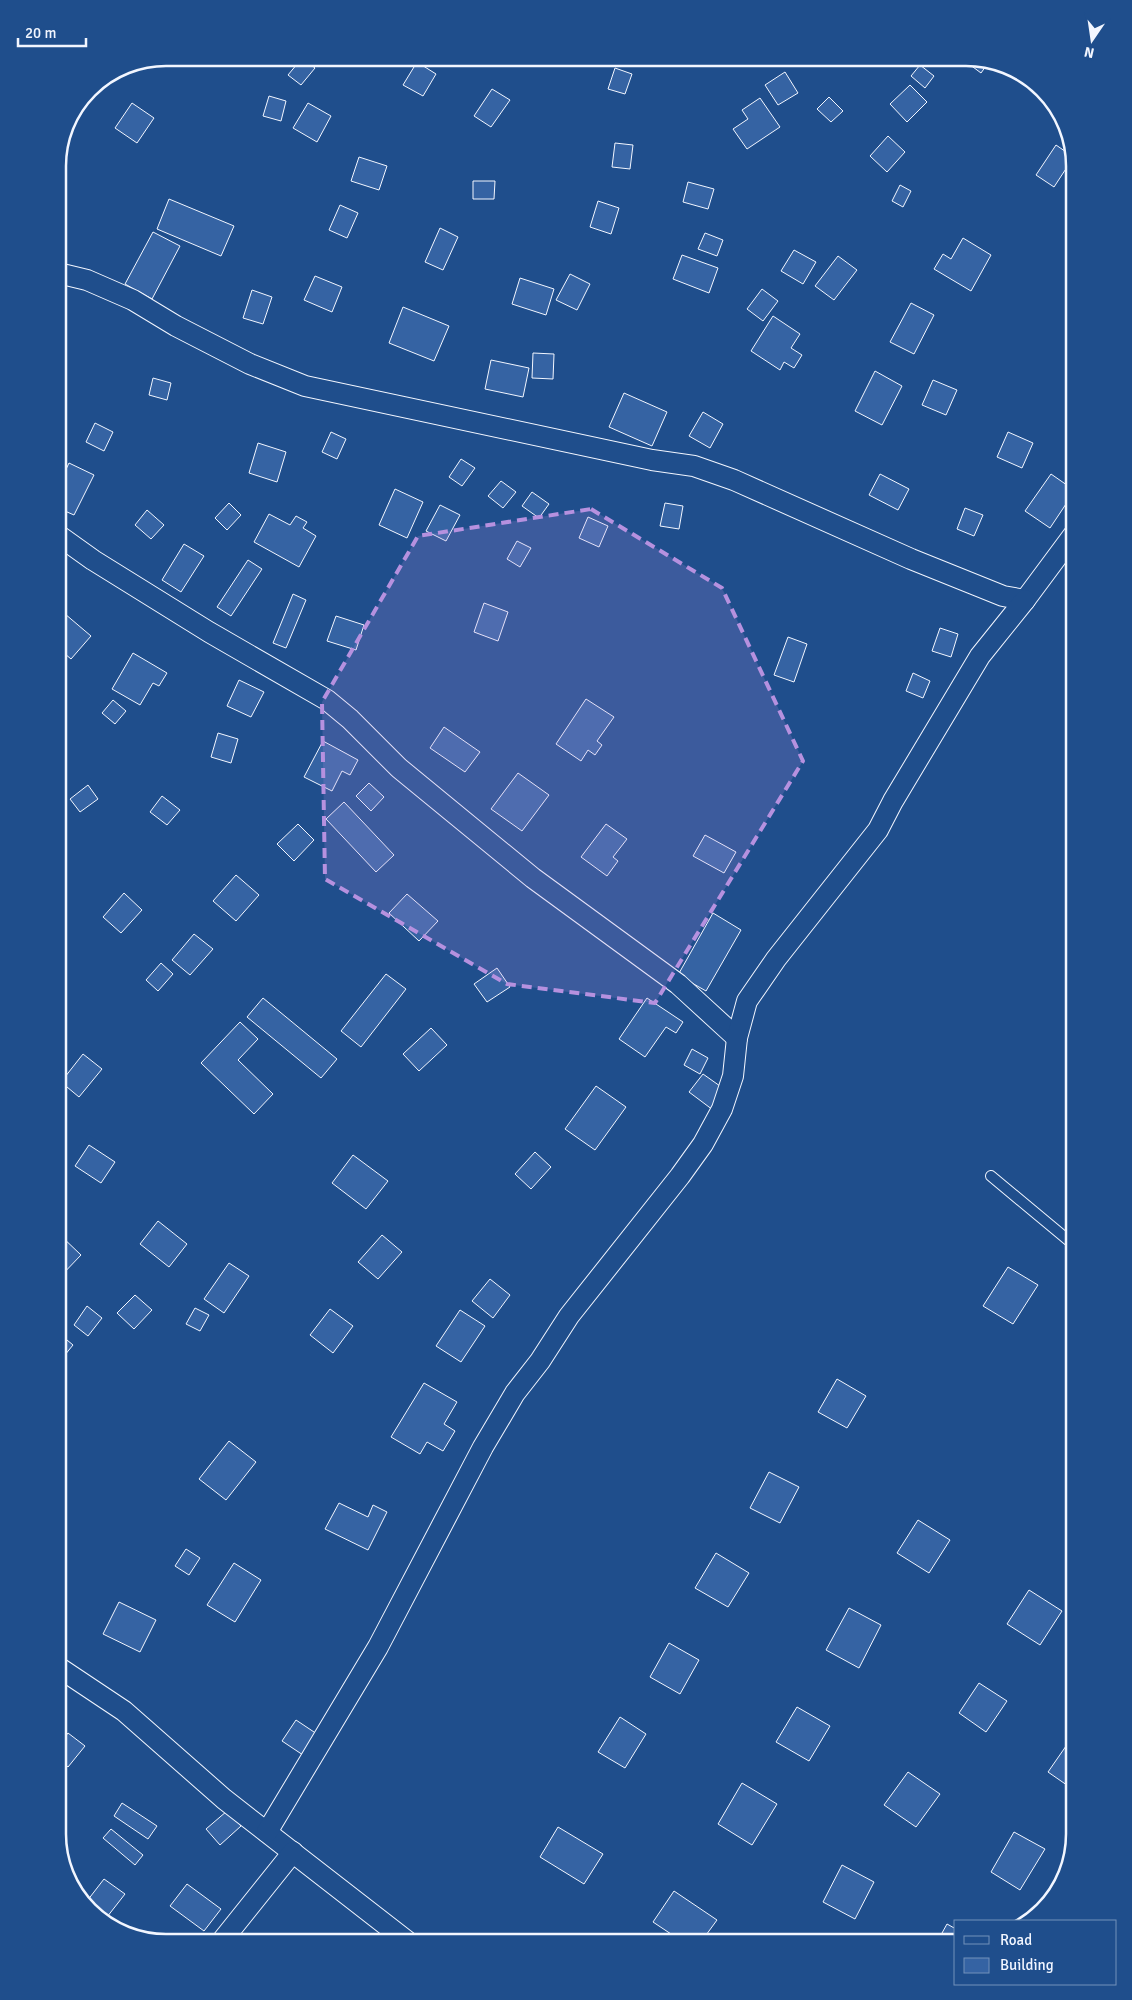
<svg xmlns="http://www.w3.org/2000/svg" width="1132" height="2000" viewBox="0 0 1132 2000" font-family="Signika,sans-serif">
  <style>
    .building { fill: #3563a3; stroke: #f2f6ff }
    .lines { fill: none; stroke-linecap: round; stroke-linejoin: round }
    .lane-casing { stroke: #f2f6ff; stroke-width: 12 }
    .street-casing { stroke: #f2f6ff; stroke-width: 22 }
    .lane { stroke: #1f4e8c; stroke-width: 10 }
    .street { stroke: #1f4e8c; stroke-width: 20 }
    .marked { fill: #b691df; fill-opacity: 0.2; stroke: #b691df; stroke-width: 4; stroke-dasharray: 10 6; stroke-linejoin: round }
    .rim { fill: none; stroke: #f2f6ff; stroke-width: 2.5 }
  </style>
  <rect width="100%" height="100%" fill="#1f4e8c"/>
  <g class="building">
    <polygon points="302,58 315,68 301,85 288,75"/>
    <polygon points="961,58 973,58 988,63 981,73"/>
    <polygon points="417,62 436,74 423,96 403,85"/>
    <polygon points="920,65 934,76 925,88 911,76"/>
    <polygon points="615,68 632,74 625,94 608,89"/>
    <polygon points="785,72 798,93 778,105 765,85"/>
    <polygon points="910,85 927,102 907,122 890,104"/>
    <polygon points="492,89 510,100 491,127 474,116"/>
    <polygon points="269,96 286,101 281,121 263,116"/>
    <polygon points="829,97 843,111 831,122 817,109"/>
    <polygon points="760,98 780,127 747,149 733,129 748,119 742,110"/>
    <polygon points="132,103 154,118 137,143 115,128"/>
    <polygon points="308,103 331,116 317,142 293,128"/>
    <polygon points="888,136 905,152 887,172 870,156"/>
    <polygon points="615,143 633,145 630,169 612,167"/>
    <polygon points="1056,145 1072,156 1073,158 1054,187 1036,175"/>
    <polygon points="359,157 387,166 379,190 351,181"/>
    <polygon points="473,181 495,181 494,199 473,199"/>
    <polygon points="688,182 714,189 708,209 683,202"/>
    <polygon points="900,185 911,191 903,207 892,201"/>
    <polygon points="169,199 234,226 221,256 157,229"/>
    <polygon points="598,201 619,208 611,234 590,227"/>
    <polygon points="340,205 358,213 347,238 329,230"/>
    <polygon points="440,228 458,237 443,270 425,262"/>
    <polygon points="153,232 180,246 152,299 125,284"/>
    <polygon points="705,233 723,240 717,256 698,249"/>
    <polygon points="963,238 991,255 971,291 934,269 943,254 951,259"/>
    <polygon points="794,250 816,262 803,284 781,271"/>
    <polygon points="682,255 718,268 709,293 673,279"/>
    <polygon points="838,256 857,270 834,300 815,286"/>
    <polygon points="570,274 590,284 577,310 556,300"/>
    <polygon points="315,276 342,287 332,312 304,300"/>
    <polygon points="520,278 554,289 546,315 512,304"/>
    <polygon points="762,289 778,301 763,321 747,309"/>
    <polygon points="252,290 272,297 263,324 243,318"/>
    <polygon points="911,303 934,315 914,354 890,342"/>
    <polygon points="403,307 449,326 434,361 389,343"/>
    <polygon points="773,316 800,334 791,348 802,355 794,368 784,362 780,370 751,351"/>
    <polygon points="533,353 554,354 553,379 532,378"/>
    <polygon points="491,360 529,368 523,397 485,389"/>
    <polygon points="875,371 902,386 882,425 855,411"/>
    <polygon points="153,378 171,383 167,400 149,395"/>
    <polygon points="933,380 957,390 946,415 922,405"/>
    <polygon points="624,393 667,412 652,446 609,427"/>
    <polygon points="703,412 723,424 710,448 689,436"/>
    <polygon points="95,423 113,432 104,451 86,442"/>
    <polygon points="331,432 346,439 337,459 322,452"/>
    <polygon points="1008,432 1033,443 1022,468 997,457"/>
    <polygon points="258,443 286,452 277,482 249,473"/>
    <polygon points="461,459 475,468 462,486 449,477"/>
    <polygon points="69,463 94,475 74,515 58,508 58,486"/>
    <polygon points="880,474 909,489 898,510 869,495"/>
    <polygon points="1051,474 1074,490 1074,492 1050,528 1025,511"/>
    <polygon points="501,481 516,492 503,508 488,496"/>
    <polygon points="395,489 423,502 407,538 379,525"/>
    <polygon points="532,492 549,504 539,518 522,506"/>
    <polygon points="229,503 241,515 227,530 215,518"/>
    <polygon points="665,503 683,506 679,529 660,526"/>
    <polygon points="440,505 460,515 446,541 426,531"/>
    <polygon points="965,508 983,515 974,536 957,529"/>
    <polygon points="147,510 164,525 151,539 135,525"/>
    <polygon points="269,514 290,525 296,516 307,522 303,528 316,536 299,567 254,542"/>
    <polygon points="588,517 608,526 599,547 579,538"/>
    <polygon points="517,541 531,548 520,567 507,559"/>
    <polygon points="184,544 204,556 181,592 162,580"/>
    <polygon points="248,560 262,569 231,616 217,607"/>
    <polygon points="293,594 306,600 286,648 273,643"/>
    <polygon points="484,603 508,612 498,641 474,632"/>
    <polygon points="58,608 91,636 71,659 58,648"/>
    <polygon points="336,616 364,625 356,650 327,641"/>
    <polygon points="940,628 958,634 951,657 932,651"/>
    <polygon points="788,637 807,644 794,682 774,675"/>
    <polygon points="133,653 167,673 159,686 153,683 140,705 112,689"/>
    <polygon points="913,673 930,681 923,698 906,691"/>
    <polygon points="239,680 264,692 251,717 227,706"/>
    <polygon points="586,699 614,717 597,741 602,745 595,755 588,750 581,761 556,744"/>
    <polygon points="113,700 126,711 115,724 102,713"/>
    <polygon points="444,727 480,752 465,772 430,748"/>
    <polygon points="218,733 238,739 231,763 211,757"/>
    <polygon points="323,741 358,760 350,775 342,771 332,791 304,777"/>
    <polygon points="518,773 549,795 522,831 491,809"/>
    <polygon points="369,783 384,797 371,811 356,796"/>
    <polygon points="88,785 98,799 80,812 70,799"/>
    <polygon points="162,796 180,810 167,825 150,812"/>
    <polygon points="344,802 394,855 376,872 326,819"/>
    <polygon points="298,824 314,840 294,861 277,844"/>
    <polygon points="606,824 627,839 613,857 618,861 607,876 581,857"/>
    <polygon points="705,835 736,852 724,873 693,856"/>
    <polygon points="236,875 259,895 236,921 213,901"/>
    <polygon points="124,893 142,910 121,933 103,917"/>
    <polygon points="407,894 438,921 419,941 389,913"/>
    <polygon points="713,913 741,930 706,991 678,975"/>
    <polygon points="194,934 213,949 190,975 172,960"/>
    <polygon points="161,963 173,974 158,991 146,980"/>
    <polygon points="497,968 510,987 487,1002 474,984"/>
    <polygon points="386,974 406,989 361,1047 341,1031"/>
    <polygon points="263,998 337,1059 321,1078 247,1017"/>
    <polygon points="647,998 683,1022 676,1033 666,1027 645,1057 619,1039"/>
    <polygon points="240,1022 258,1039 238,1060 273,1094 254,1114 201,1063"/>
    <polygon points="431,1028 447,1045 419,1071 403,1054"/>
    <polygon points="692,1049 708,1058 700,1074 684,1065"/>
    <polygon points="83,1054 102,1069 79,1097 61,1082"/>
    <polygon points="703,1074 727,1091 713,1110 689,1092"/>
    <polygon points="596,1086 626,1107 595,1150 565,1129"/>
    <polygon points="89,1145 115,1162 101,1183 75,1166"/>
    <polygon points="535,1152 551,1167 531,1189 515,1174"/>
    <polygon points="353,1155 388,1181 366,1209 332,1183"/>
    <polygon points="158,1221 187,1244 169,1267 140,1244"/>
    <polygon points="59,1234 81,1255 58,1279 58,1236"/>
    <polygon points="382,1235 402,1252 378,1279 358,1262"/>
    <polygon points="229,1263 249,1276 224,1313 204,1299"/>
    <polygon points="1008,1267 1038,1285 1013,1324 983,1306"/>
    <polygon points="490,1279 510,1295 493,1318 472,1301"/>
    <polygon points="135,1295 152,1310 134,1329 117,1313"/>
    <polygon points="87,1306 102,1318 88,1336 74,1325"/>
    <polygon points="195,1308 209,1315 200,1331 186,1324"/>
    <polygon points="330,1309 353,1326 333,1353 310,1335"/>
    <polygon points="460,1310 485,1326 461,1362 436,1346"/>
    <polygon points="61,1335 73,1345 60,1361 58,1359 58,1340"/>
    <polygon points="837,1379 866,1396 847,1428 818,1412"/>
    <polygon points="424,1383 457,1402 444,1424 455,1431 443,1451 427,1442 420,1454 391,1437"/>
    <polygon points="229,1441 256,1462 226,1500 199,1479"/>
    <polygon points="769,1472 799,1487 780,1523 750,1508"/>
    <polygon points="339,1503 368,1517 373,1505 387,1512 368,1550 325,1529"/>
    <polygon points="918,1520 950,1540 929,1573 897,1553"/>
    <polygon points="186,1549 200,1558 189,1575 175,1566"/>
    <polygon points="716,1553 749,1573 728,1607 695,1588"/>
    <polygon points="234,1563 261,1580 235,1622 207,1605"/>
    <polygon points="1029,1590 1062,1611 1040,1645 1007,1624"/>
    <polygon points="119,1602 156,1620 140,1652 103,1634"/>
    <polygon points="849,1608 881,1625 859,1668 826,1650"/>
    <polygon points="669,1643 699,1660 680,1694 650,1677"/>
    <polygon points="979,1683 1007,1701 986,1732 959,1713"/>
    <polygon points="797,1707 830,1726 809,1761 776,1742"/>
    <polygon points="620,1717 646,1734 625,1768 598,1752"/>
    <polygon points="296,1720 317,1734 303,1755 282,1741"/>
    <polygon points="68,1733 85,1746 68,1767 58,1759 58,1746"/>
    <polygon points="1073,1736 1074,1737 1074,1790 1048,1772"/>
    <polygon points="908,1772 940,1794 916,1827 884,1805"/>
    <polygon points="742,1783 777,1804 752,1845 718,1824"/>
    <polygon points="122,1803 157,1826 148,1839 114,1816"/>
    <polygon points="227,1811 241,1826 220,1845 206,1829"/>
    <polygon points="558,1827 603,1854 584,1884 540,1857"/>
    <polygon points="111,1829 143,1855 135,1865 103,1838"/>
    <polygon points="1014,1832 1045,1849 1020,1890 991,1872"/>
    <polygon points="842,1865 874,1882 855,1919 823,1902"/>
    <polygon points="104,1879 125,1894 107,1917 87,1901"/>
    <polygon points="187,1884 221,1909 204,1931 170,1906"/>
    <polygon points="674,1891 717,1920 701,1942 683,1942 653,1922"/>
    <polygon points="947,1924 956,1929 956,1942 937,1942"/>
  </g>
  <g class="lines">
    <defs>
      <polyline id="lane" points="991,1176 1074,1245"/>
      <g id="street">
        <polyline points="58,273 87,280 133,300 176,326 250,364 305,386 652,460 694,466 734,480 911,559 1003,596 1025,600 1074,534"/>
        <polyline points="58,535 93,560 209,632 327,700 350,719 399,768 533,878 678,984 737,1038"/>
        <polyline points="58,1667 124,1711 224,1799 408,1942"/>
        <polyline points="267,1832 378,1647 483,1447 515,1393 540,1361 569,1316 680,1176 703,1144 722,1109 733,1076 737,1038 747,1001 776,959 878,830 893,801 980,656 1025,600"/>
        <polyline points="221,1942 293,1852"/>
      </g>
    </defs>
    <use href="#lane" class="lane-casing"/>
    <use href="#street" class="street-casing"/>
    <use href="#lane" class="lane"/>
    <use href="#street" class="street"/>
  </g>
  <path class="marked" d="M591,509L722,588L803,761L655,1003L507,984L325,879L322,702L418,536Z"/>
  <path d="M0 0H1132V2000H0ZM166 66H966A100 100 0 0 1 1066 166V1834A100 100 0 0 1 966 1934H166A100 100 0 0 1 66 1834V166A100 100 0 0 1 166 66Z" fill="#1f4e8c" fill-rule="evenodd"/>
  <path class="rim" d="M166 66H966A100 100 0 0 1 1066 166V1834A100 100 0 0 1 966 1934H166A100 100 0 0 1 66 1834V166A100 100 0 0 1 166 66Z"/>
  <rect x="954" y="1920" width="162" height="65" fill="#1f4e8c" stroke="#7391ba"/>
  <rect x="964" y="1936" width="25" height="8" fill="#1f4e8c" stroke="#7391ba"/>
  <text x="1000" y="1945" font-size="15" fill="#f2f6ff">Road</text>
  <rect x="964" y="1958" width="25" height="15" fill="#3563a3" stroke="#7391ba"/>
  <text x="1000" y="1970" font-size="15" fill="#f2f6ff">Building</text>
  <g transform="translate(1092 40) rotate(193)" stroke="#1f4e8c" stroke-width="4" paint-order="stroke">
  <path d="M0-4L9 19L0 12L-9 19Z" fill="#f2f6ff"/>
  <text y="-8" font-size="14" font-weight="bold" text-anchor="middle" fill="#f2f6ff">N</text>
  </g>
  <path d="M18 38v8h68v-8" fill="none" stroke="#f2f6ff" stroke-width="2.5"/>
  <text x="25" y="38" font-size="15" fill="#f2f6ff" stroke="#1f4e8c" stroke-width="4" paint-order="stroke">20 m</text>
</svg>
